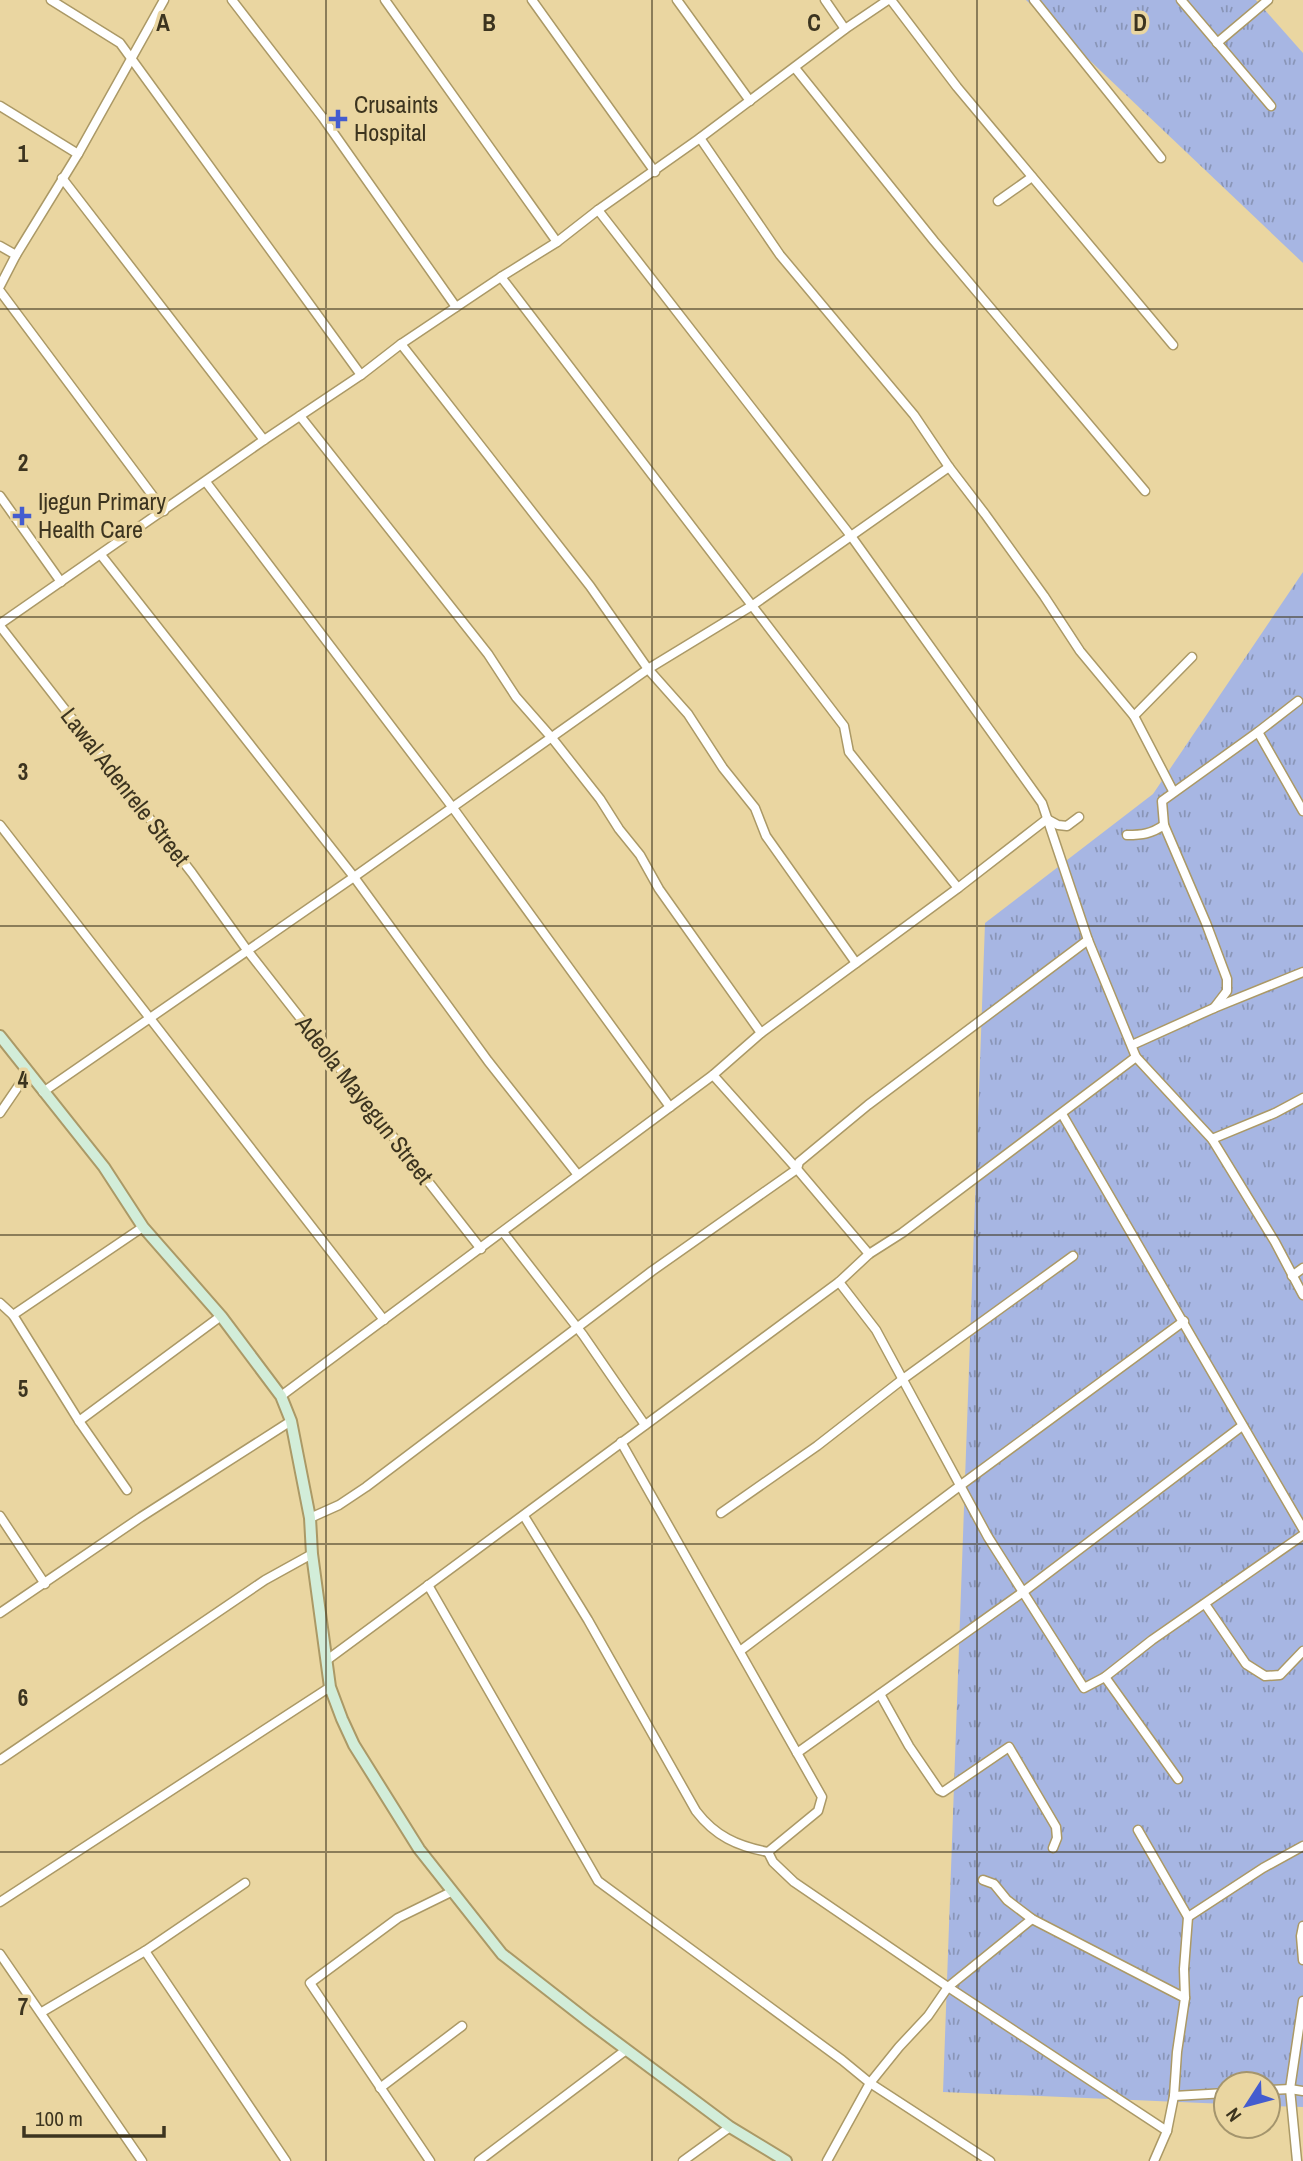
<svg xmlns="http://www.w3.org/2000/svg" width="1303" height="2161" viewBox="0 0 1303 2161" font-family="'Archivo Narrow',sans-serif">
  <style>
    .grass { fill: url(#grass-tufts) }
    .lines { fill: none; stroke-linecap: round; stroke-linejoin: round }
    .street-casing { stroke: #ab9966; stroke-width: 11 }
    .secondary-casing { stroke: #ab9966; stroke-width: 14 }
    .street { stroke: #fff; stroke-width: 8 }
    .secondary { stroke: #d2edd9; stroke-width: 10 }
    .grid { fill: none; stroke: #3c341f; stroke-width: 2; stroke-opacity: 0.55 }
    .poi-dot { fill: #445ccf; stroke: #ead6a1; stroke-width: 2.5 }
    .labels { text-anchor: middle; stroke-width: 7; stroke-linejoin: round; paint-order: stroke }
    .poi-label { font-size: 24px; fill: #3c341f; stroke: #ead6a1; text-anchor: start }
    .street-label { font-size: 24px; fill: #3c341f; stroke: #ead6a1 }
    .grid-label { font-size: 23px; text-anchor: middle; font-weight: bold; fill: #3c341f; stroke: #ead6a1; stroke-width: 7; stroke-linejoin: round; paint-order: stroke }
  </style>
  <defs>
    <pattern id="grass-tufts" width="24" height="20" patternUnits="userSpaceOnUse" patternTransform="scale(1.75)"><rect width="24" height="20" fill="#a7b6e3"/><path d="M3 7l-1-3M5 7V3M7 7l1-3M15 17l-1-3M17 17v-4M19 17l1-3" fill="none" stroke="#8995b7"/></pattern>
  </defs>
  <rect width="100%" height="100%" fill="#ead6a1"/>
  <g class="grass">
    <polygon points="1026,0 1256,0 1303,53 1303,263"/>
    <polygon points="1303,572 1303,2107 1268,2106 1268,2084 1226,2084 1226,2104 943,2092 985,923 1153,794"/>
  </g>
  <g class="lines">
    <defs>
      <g id="street">
        <polyline points="51,0 120,43 361,375"/>
        <polyline points="232,0 323,118 456,307"/>
        <polyline points="385,0 557,242"/>
        <polyline points="532,0 655,172"/>
        <polyline points="677,0 750,101"/>
        <polyline points="825,0 845,29"/>
        <polyline points="891,0 957,87 1173,345"/>
        <polyline points="1034,0 1161,158"/>
        <polyline points="1181,0 1271,106"/>
        <polyline points="1217,43 1268,0"/>
        <polyline points="795,68 934,241 1145,491"/>
        <polyline points="0,106 78,154"/>
        <polyline points="700,138 780,255 914,415 949,467 985,514 1044,596 1080,651 1134,716 1173,791"/>
        <polyline points="62,178 264,440"/>
        <polyline points="998,201 1032,177"/>
        <polyline points="598,210 851,536 1042,803 1088,940 1136,1057 1212,1139 1275,1242 1303,1295"/>
        <polyline points="0,246 16,255"/>
        <polyline points="501,277 844,726 849,752 958,888"/>
        <polyline points="0,286 16,255 78,154 164,0"/>
        <polyline points="0,291 164,511"/>
        <polyline points="401,344 590,586 648,669 688,714 723,768 755,808 766,836 856,963"/>
        <polyline points="300,416 488,654 516,697 552,738 600,799 619,829 640,855 659,889 761,1033"/>
        <polyline points="206,482 453,808 670,1107"/>
        <polyline points="0,496 61,582"/>
        <polyline points="101,555 354,877 488,1061 578,1175"/>
        <polyline points="0,624 264,440 361,375 401,344 501,277 557,242 598,210 700,138 845,29 888,0"/>
        <polyline points="0,626 192,873 247,950 481,1249"/>
        <polyline points="1134,716 1192,657"/>
        <polyline points="1258,732 1303,811"/>
        <polyline points="1047,819 1058,825 1067,826 1079,817"/>
        <polyline points="0,825 384,1320"/>
        <path d="M1127,835C1142,835 1151,834 1164,825"/>
        <polyline points="1214,1008 1227,991 1227,979 1206,923 1164,825 1162,801 1258,732 1298,701"/>
        <polyline points="1132,1045 1214,1008 1303,972"/>
        <polyline points="713,1075 797,1169 869,1254"/>
        <polyline points="43,1092 354,877 648,669 753,605 949,467"/>
        <polyline points="0,1113 28,1072"/>
        <polyline points="1062,1114 1303,1529"/>
        <polyline points="1212,1139 1275,1113 1303,1098"/>
        <polyline points="503,1232 583,1335 645,1425"/>
        <polyline points="1292,1276 1303,1268"/>
        <polyline points="839,1282 876,1330 988,1537 1084,1688 1105,1677 1152,1640 1303,1535"/>
        <polyline points="0,1303 13,1315 79,1421 127,1490"/>
        <polyline points="13,1315 143,1227"/>
        <polyline points="281,1396 713,1075 761,1033 958,888 1047,819"/>
        <polyline points="79,1421 221,1316"/>
        <polyline points="721,1513 817,1446 903,1379 1073,1256"/>
        <polyline points="0,1516 45,1584"/>
        <path d="M524,1516L588,1620L696,1811C715,1836 737,1846 768,1852L818,1811L822,1797L621,1442"/>
        <polyline points="310,1518 339,1505 366,1487 652,1271 797,1169 799,1162 868,1105 1088,940"/>
        <polyline points="428,1585 598,1881 842,2060 870,2083 990,2161"/>
        <polyline points="1205,1604 1246,1664 1265,1676 1280,1675 1303,1651"/>
        <polyline points="0,1613 141,1517 291,1421"/>
        <polyline points="740,1651 961,1485 1184,1321"/>
        <polyline points="327,1660 839,1282 869,1254 902,1233 1136,1057"/>
        <polyline points="1105,1677 1178,1779"/>
        <polyline points="880,1694 909,1746 939,1790 943,1792 1009,1747 1056,1827 1057,1838 1053,1848"/>
        <polyline points="797,1753 1023,1592 1242,1426"/>
        <polyline points="0,1760 265,1580 312,1554"/>
        <polyline points="1138,1830 1188,1917 1184,1969 1185,1998 1177,2052 1174,2096 1167,2131 1154,2161"/>
        <polyline points="768,1852 773,1862 794,1882 948,1987 1167,2131"/>
        <polyline points="983,1880 994,1884 1007,1900 1032,1919 1185,1998"/>
        <polyline points="0,1902 330,1687"/>
        <polyline points="1188,1917 1263,1868 1303,1846"/>
        <polyline points="1303,1926 1301,1936 1303,1960"/>
        <polyline points="145,1951 286,2161"/>
        <polyline points="0,1954 142,2161"/>
        <polyline points="42,2012 145,1951 245,1883"/>
        <polyline points="380,2088 462,2026"/>
        <polyline points="1268,2090 1290,2089 1303,2091"/>
        <polyline points="1174,2096 1226,2093"/>
        <polyline points="430,2161 310,1983 398,1918 451,1892"/>
        <polyline points="479,2161 626,2050"/>
        <polyline points="683,2161 730,2127"/>
        <polyline points="827,2161 870,2083 899,2047 928,2016 948,1987 1032,1919"/>
        <polyline points="1297,2161 1290,2089 1303,2001"/>
      </g>
      <polyline id="secondary" points="0,1036 104,1167 143,1227 221,1316 281,1396 291,1421 310,1518 312,1554 330,1687 342,1719 354,1745 419,1849 502,1954 588,2021 730,2127 786,2161"/>
    </defs>
    <use href="#street" class="street-casing"/>
    <use href="#secondary" class="secondary-casing"/>
    <use href="#street" class="street"/>
    <use href="#secondary" class="secondary"/>
  </g>
  <path class="grid" d="M326,0V2161M652,0V2161M977,0V2161M0,309H1303M0,617H1303M0,926H1303M0,1235H1303M0,1544H1303M0,1852H1303"/>
  <g class="poi-dot">
    <path d="M334.5 108.5h7v7h7v7h-7v7h-7v-7h-7v-7h7z"/>
    <path d="M18.5 505.5h7v7h7v7h-7v7h-7v-7h-7v-7h7z"/>
  </g>
  <g class="labels">
    <g class="poi-label">
      <text x="354" y="113">Crusaints<tspan x="354" dy="28">Hospital</tspan></text>
      <text x="38" y="510">Ijegun Primary<tspan x="38" dy="28">Health Care</tspan></text>
    </g>
    <g class="street-label">
      <text transform="translate(125 787) rotate(52)" y="8">Lawal Adenrele Street</text>
      <text transform="translate(364 1100) rotate(52)" y="8">Adeola Mayegun Street</text>
    </g>
  </g>
  <g class="grid-label">
    <text x="163" y="31">A</text>
    <text x="489" y="31">B</text>
    <text x="814" y="31">C</text>
    <text x="1140" y="31">D</text>
    <text x="23" y="162">1</text>
    <text x="23" y="471">2</text>
    <text x="23" y="780">3</text>
    <text x="23" y="1088">4</text>
    <text x="23" y="1397">5</text>
    <text x="23" y="1706">6</text>
    <text x="23" y="2015">7</text>
  </g>
  <g transform="translate(1247 2105) rotate(234)"><circle r="33" fill="#ead6a1" stroke="#a4956d" stroke-width="2"/>
  <path d="M0-5L12 26L0 18L-12 26Z" fill="#445ccf"/>
  <text y="-10" font-size="19" font-weight="bold" text-anchor="middle" fill="#3c341f">N</text>
  </g>
  <path d="M24 2126v10h140v-10" fill="none" stroke="#3c341f" stroke-width="3.5"/>
  <text x="35" y="2126" font-size="21" fill="#3c341f" stroke="#ead6a1" stroke-width="5" paint-order="stroke">100 m</text>
</svg>
